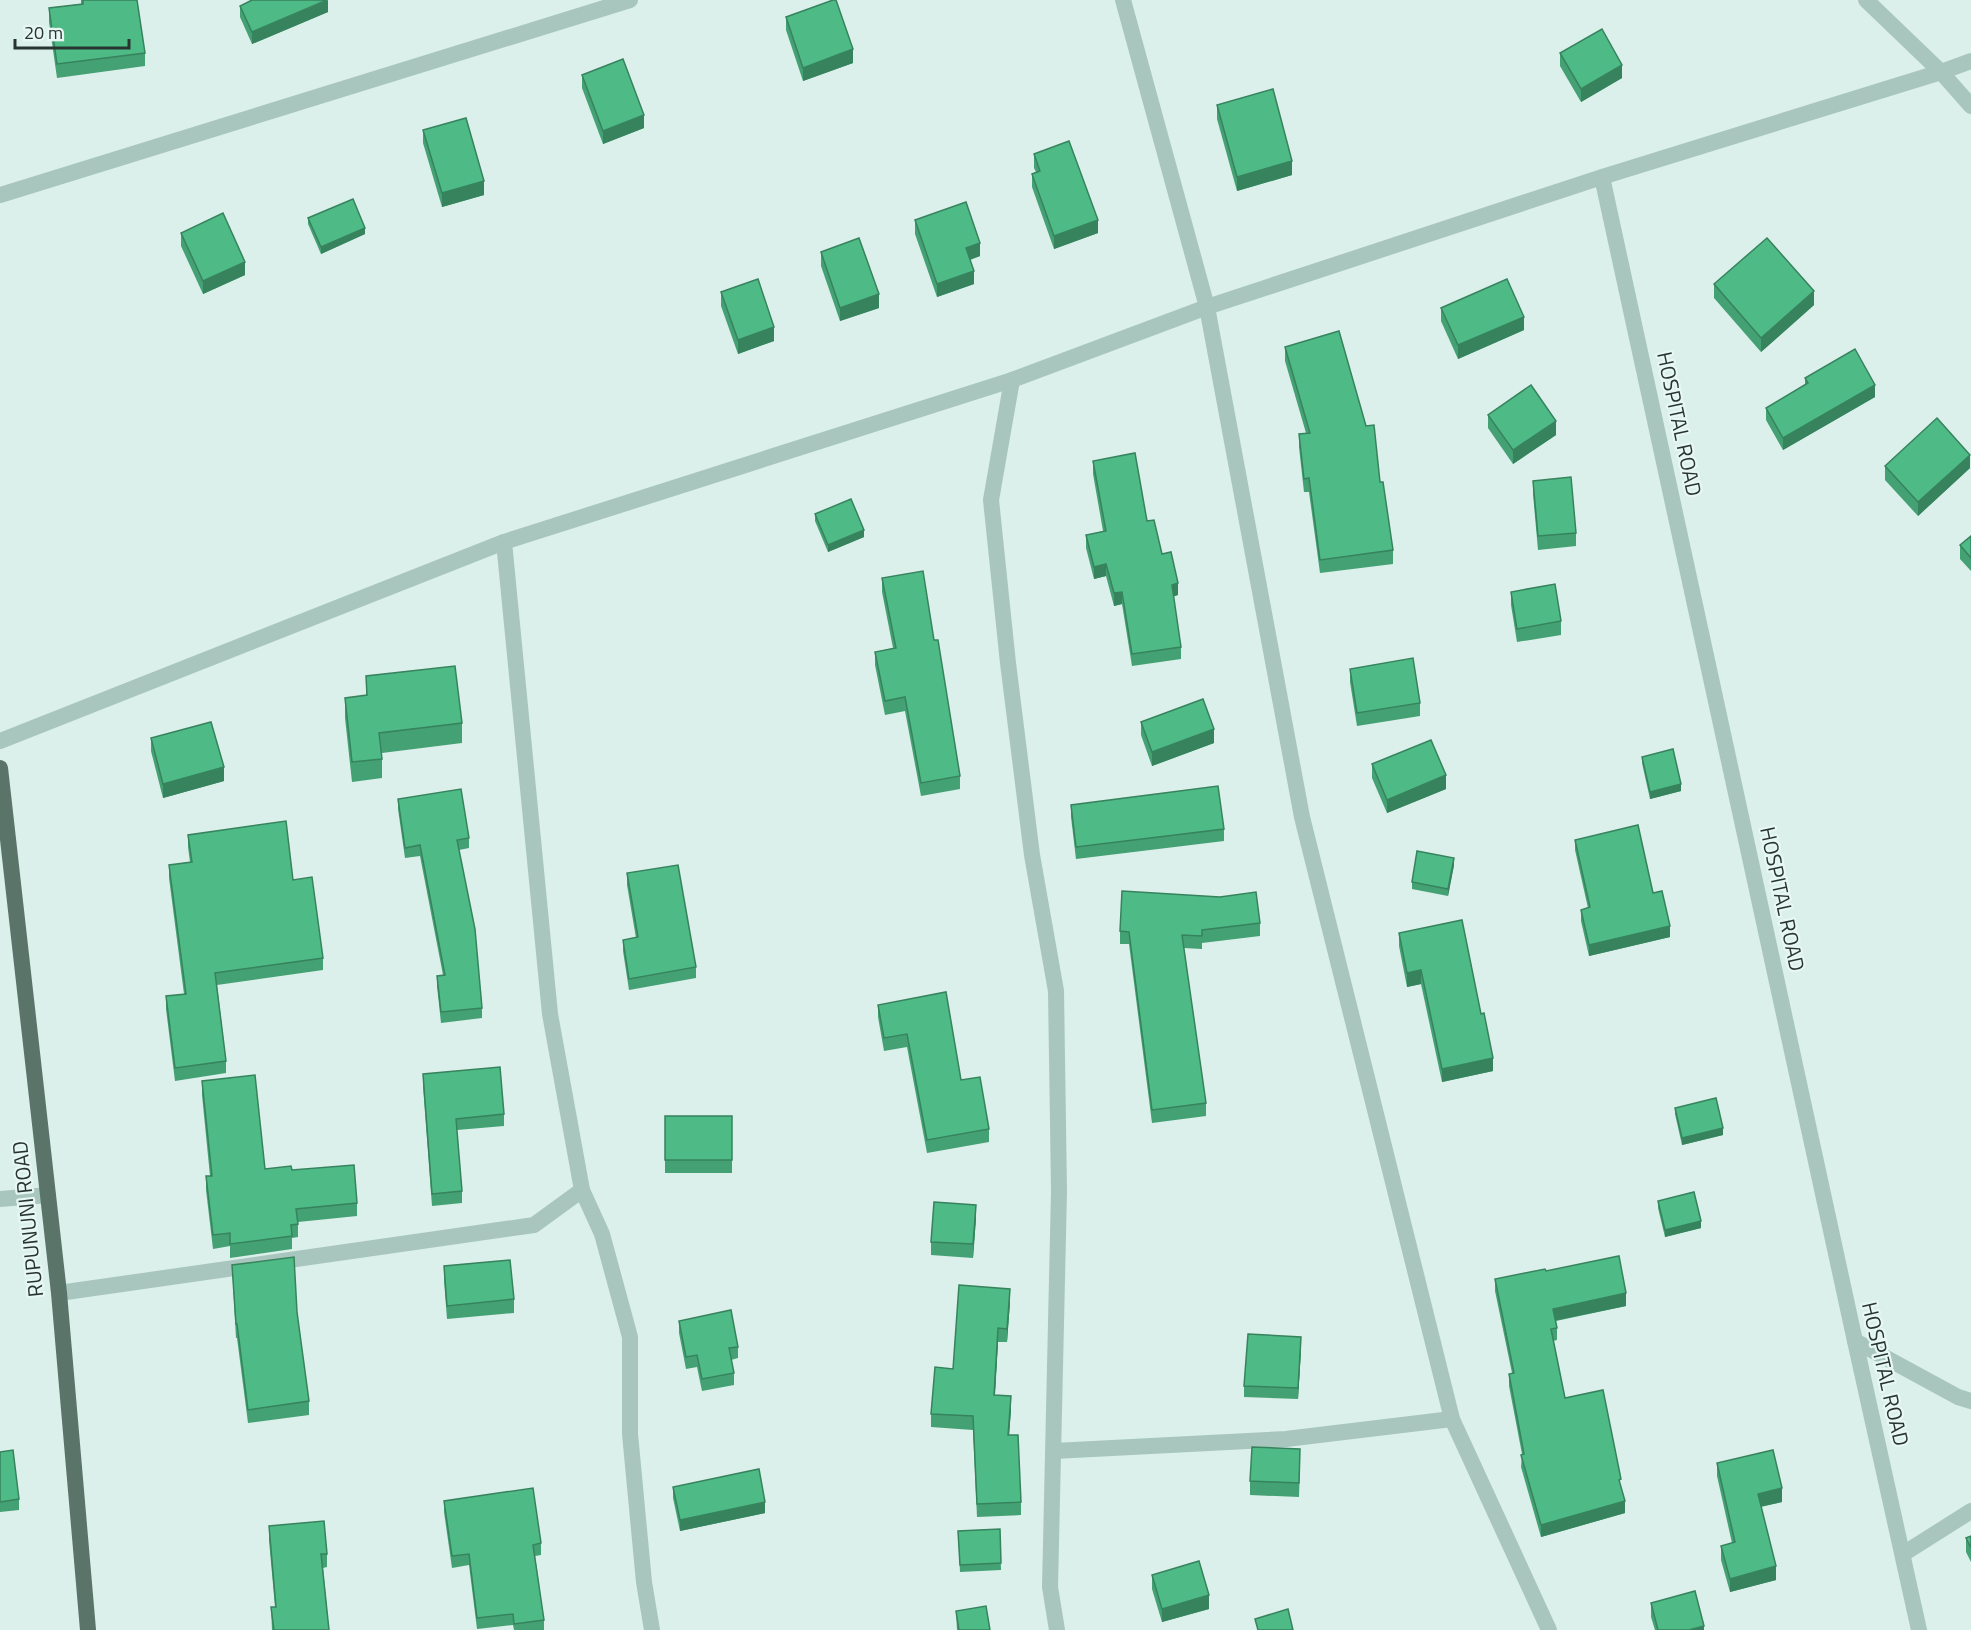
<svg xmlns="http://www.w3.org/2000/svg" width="1971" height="1630" viewBox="0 0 1971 1630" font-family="'Titillium Web',sans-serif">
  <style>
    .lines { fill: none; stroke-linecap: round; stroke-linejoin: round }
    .minor { stroke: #a8c6be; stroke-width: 16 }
    .primary { stroke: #5a746a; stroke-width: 16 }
    .wall { fill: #43a173 }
    .shaded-wall { fill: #37835e }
    .building { fill: #4ebb86; stroke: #37835e; stroke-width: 1.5 }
    .labels { text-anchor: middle; stroke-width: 4.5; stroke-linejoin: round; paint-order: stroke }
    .street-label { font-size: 21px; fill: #28342f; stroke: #e7f7f4 }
  </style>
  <rect width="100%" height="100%" fill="#dbefeb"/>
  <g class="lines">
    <g class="minor">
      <polyline points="1123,0 1207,307 1302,817 1452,1419 1549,1630"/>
      <polyline points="1866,0 1941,72 1971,106"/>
      <polyline points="1602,177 1855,1341 1919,1630"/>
      <polyline points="0,195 630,0"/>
      <polyline points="1012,380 991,500 1008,663 1032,855 1056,991 1059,1191 1050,1587 1057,1630"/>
      <polyline points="0,741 504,542 1012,380 1207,307 1602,177 1941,72 1971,61"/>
      <polyline points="582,1190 602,1234 630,1337 630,1434 644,1582 652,1630"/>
      <polyline points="0,1199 48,1195"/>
      <polyline points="59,1293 534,1225 582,1190 550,1014 504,542"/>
      <polyline points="1855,1341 1958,1397 1971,1401"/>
      <polyline points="1054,1451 1286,1439 1452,1419"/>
      <polyline points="1903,1554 1971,1511"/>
    </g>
    <polyline class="primary" points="0,768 59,1293 88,1630"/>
  </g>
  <g class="wall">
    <polygon points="81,0 137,0 145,53 145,66 57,78 49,22 49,8 81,4"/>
    <polygon points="240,6 328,12 252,44 240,17"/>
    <polygon points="786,17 853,63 803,81 786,30"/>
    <polygon points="1560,53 1622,78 1581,102 1560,66"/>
    <polygon points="582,75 644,128 603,144 582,88"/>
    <polygon points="1217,105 1292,175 1237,191 1217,119"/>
    <polygon points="423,130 484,195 442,207 423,143"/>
    <polygon points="1034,154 1098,233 1054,249 1032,187 1032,174 1036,172 1034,168"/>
    <polygon points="308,218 365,234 321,254 308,224"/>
    <polygon points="915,220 980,256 970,260 974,284 937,297 915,234"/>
    <polygon points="181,233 245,275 203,294 181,246"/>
    <polygon points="821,252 879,308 840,321 821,266"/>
    <polygon points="1714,284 1814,305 1761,352 1714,298"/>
    <polygon points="721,292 774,341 738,354 721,306"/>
    <polygon points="1441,308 1524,330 1458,359 1441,321"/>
    <polygon points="1285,347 1380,482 1393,550 1393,564 1320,573 1309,492 1304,492 1299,447 1299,434 1306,433 1285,361"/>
    <polygon points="1805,378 1875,397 1783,450 1766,420 1766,408 1805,385"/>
    <polygon points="1488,415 1556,435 1513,464 1488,428"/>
    <polygon points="1093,461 1147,521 1162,554 1178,595 1173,596 1181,647 1181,659 1132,666 1122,604 1114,606 1106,576 1094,579 1086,548 1086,535 1103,531 1093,474"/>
    <polygon points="1885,466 1970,468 1918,516 1885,480"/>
    <polygon points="1533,481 1576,533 1576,546 1538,550 1533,494"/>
    <polygon points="815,514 864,537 828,552 815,521"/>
    <polygon points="1971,536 1971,571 1960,559 1960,545"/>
    <polygon points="882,578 960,776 960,789 921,796 905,711 885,715 875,665 875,652 893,648 882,592"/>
    <polygon points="1511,592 1561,621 1561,635 1517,642 1511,605"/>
    <polygon points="1350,669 1420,703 1420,716 1357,726 1350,682"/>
    <polygon points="366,676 462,723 462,743 382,753 382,778 352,782 345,718 345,698 366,695"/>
    <polygon points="1141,722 1214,743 1152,766 1141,735"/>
    <polygon points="151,738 224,781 163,798 151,751"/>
    <polygon points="1642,757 1681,791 1650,799 1642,763"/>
    <polygon points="1372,764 1446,789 1387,813 1372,778"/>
    <polygon points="398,799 469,838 469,848 459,850 482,1008 482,1018 441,1023 437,986 437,976 443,975 420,856 405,858 398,809"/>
    <polygon points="1071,805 1224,829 1224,841 1076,859 1071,817"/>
    <polygon points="188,835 293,880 323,958 323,970 217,985 226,1061 226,1073 175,1081 166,1009 166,996 184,994 169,878 169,865 190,862 188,847"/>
    <polygon points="1575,840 1653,893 1670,937 1589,956 1581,921 1581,910 1588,908 1575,850"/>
    <polygon points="1454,865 1448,896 1412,889 1412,882"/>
    <polygon points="627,873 696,967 696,978 629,990 623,951 623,940 636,938 627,885"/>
    <polygon points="1260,923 1260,936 1202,943 1202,949 1184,948 1206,1103 1206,1116 1152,1123 1129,944 1120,944 1120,931"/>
    <polygon points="1399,933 1481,1014 1493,1071 1442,1082 1421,984 1407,987 1399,946"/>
    <polygon points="878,1005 961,1080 989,1129 989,1142 927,1153 907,1047 884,1051 878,1017"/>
    <polygon points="423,1074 504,1114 504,1126 457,1130 462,1191 462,1203 432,1206 423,1086"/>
    <polygon points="202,1081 265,1169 292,1170 357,1203 357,1216 298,1222 298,1237 292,1238 292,1249 230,1258 230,1246 213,1249 206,1190 206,1176 210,1176 202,1095"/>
    <polygon points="1675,1108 1723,1135 1682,1145 1675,1114"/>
    <rect x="665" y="1116" width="67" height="57"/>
    <polygon points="1658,1201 1701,1228 1665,1237 1658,1208"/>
    <polygon points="976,1218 973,1258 931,1255 931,1242"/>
    <polygon points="232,1265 297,1312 309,1401 309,1415 248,1423 237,1338 236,1338"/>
    <polygon points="444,1266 514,1299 514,1313 447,1319 444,1280"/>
    <polygon points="1546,1271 1626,1306 1556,1321 1557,1328 1557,1340 1553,1341 1565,1398 1621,1487 1625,1513 1541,1537 1521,1467 1522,1454 1509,1386 1509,1374 1512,1373 1495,1291 1495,1279"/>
    <polygon points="1010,1302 1007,1342 998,1342 995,1396 1011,1410 1009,1435 1021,1502 1021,1515 977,1517 973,1430 931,1427 931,1414 953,1369"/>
    <polygon points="679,1321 738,1347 738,1358 731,1360 734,1373 734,1385 702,1391 697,1367 686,1369 679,1333"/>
    <polygon points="1301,1349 1298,1399 1244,1397 1244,1386"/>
    <polygon points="0,1452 19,1499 19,1510 0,1512"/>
    <polygon points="1300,1463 1299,1497 1250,1495 1250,1481"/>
    <polygon points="1717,1463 1782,1502 1761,1507 1776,1580 1730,1592 1721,1560 1721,1546 1732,1543 1717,1476"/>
    <polygon points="673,1487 765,1513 680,1531 673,1498"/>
    <polygon points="444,1501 541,1543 541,1555 535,1556 544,1620 544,1630 514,1630 513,1625 477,1629 469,1565 452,1568 444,1512"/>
    <polygon points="269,1526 327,1554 327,1567 323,1568 329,1630 272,1630 271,1607 275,1607 269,1540"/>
    <polygon points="1000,1529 1001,1570 960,1572 958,1531"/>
    <polygon points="1966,1538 1971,1548 1971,1562 1966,1552"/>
    <polygon points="1152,1575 1209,1609 1162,1622 1152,1589"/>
    <polygon points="1651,1603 1704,1630 1655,1630 1651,1617"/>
    <polygon points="956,1611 990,1630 957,1630"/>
  </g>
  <g class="shaded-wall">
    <polygon points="328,0 328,12 252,44 252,32"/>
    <polygon points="853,49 853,63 803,81 803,68"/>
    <polygon points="1622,65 1622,78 1581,102 1581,89"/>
    <polygon points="644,115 644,128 603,144 603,131"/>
    <polygon points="1292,161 1292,175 1237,191 1237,177"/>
    <polygon points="484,181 484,195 442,207 442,193"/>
    <polygon points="1098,220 1098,233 1054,249 1054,236"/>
    <polygon points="365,228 365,234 321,254 321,247"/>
    <polygon points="980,243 980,256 966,261 966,248"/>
    <polygon points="245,262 245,275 203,294 203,281"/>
    <polygon points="974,271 974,284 937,297 937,284"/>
    <polygon points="1814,291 1814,305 1761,352 1761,338"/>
    <polygon points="879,294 879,308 840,321 840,308"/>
    <polygon points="1524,317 1524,330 1458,359 1458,345"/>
    <polygon points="774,327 774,341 738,354 738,340"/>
    <polygon points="1875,385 1875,397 1783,450 1783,438"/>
    <polygon points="1556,421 1556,435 1513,464 1513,450"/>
    <polygon points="1970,455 1970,468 1918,516 1918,502"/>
    <polygon points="864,530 864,537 828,552 828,545"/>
    <polygon points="1106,564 1106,576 1094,579 1094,567"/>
    <polygon points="1178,583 1178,595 1172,597 1172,585"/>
    <polygon points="1122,592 1122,604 1114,606 1114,593"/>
    <polygon points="1214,729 1214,743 1152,766 1152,752"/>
    <polygon points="224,767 224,781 163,798 163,784"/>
    <polygon points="1446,775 1446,789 1387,813 1387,800"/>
    <polygon points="1681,784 1681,791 1650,799 1650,792"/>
    <polygon points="1454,858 1454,865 1448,896 1448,889"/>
    <polygon points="1670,926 1670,937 1589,956 1589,945"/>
    <polygon points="1421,970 1421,984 1407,987 1407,973"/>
    <polygon points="1493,1058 1493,1071 1442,1082 1442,1069"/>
    <polygon points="1723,1128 1723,1135 1682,1145 1682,1138"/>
    <polygon points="976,1205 976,1218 973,1258 973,1244"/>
    <polygon points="1701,1221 1701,1228 1665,1237 1665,1230"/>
    <polygon points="1010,1289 1010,1302 1007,1342 1007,1329"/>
    <polygon points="1626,1293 1626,1306 1553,1321 1553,1309"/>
    <polygon points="998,1328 998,1342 994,1409 994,1395"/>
    <polygon points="1301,1337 1301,1349 1298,1399 1298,1388"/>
    <polygon points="1011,1396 1011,1410 1008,1449 1008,1435"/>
    <polygon points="1782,1488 1782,1502 1758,1507 1758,1494"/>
    <polygon points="1625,1501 1625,1513 1541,1537 1541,1525"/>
    <polygon points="765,1502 765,1513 680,1531 680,1520"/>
    <polygon points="1776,1566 1776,1580 1730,1592 1730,1579"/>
    <polygon points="1209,1595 1209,1609 1162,1622 1162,1609"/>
    <polygon points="1704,1626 1704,1630 1689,1630"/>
  </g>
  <g class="building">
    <polygon points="83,0 137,0 145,53 57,64 49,8 83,4"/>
    <polygon points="252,0 327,0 252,32 240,6"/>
    <polygon points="833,0 836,0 853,49 803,68 786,17"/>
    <polygon points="1602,29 1622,65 1581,89 1560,53"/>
    <polygon points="623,59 644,115 603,131 582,75"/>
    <polygon points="1273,89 1292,161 1237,177 1217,105"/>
    <polygon points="466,118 484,181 442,193 423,130"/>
    <polygon points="1069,141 1098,220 1054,236 1032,174 1040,171 1034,154"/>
    <polygon points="353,199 365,228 321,247 308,218"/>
    <polygon points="966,202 980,243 966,248 974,271 937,284 915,220"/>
    <polygon points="223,213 245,262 203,281 181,233"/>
    <polygon points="859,238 879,294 840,308 821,252"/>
    <polygon points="1767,238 1814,291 1761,338 1714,284"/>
    <polygon points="758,279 774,327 738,340 721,292"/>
    <polygon points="1507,279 1524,317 1458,345 1441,308"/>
    <polygon points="1339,331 1366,426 1374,425 1380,482 1383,482 1393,550 1320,560 1309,478 1304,479 1299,434 1310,433 1285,347"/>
    <polygon points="1855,349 1875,385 1783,438 1766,408 1808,383 1805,378"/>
    <polygon points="1531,385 1556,421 1513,450 1488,415"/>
    <polygon points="1937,418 1970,455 1918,502 1885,466"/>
    <polygon points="1135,453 1147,521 1154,520 1162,554 1171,552 1178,583 1172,585 1181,647 1132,654 1122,592 1114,593 1106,564 1094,567 1086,535 1106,531 1093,461"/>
    <polygon points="1571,477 1576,533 1538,536 1533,481"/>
    <polygon points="851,499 864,530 828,545 815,514"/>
    <polygon points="1971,536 1971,558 1960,545"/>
    <polygon points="923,571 934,640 938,640 960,776 921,783 905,697 885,701 875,652 896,648 882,578"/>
    <polygon points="1555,584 1561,621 1517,629 1511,592"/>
    <polygon points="1413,658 1420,703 1357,713 1350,669"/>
    <polygon points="455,666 462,723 379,733 382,759 352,762 345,698 367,695 366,676"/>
    <polygon points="1203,699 1214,729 1152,752 1141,722"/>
    <polygon points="211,722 224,767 163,784 151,738"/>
    <polygon points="1431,740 1446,775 1387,800 1372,764"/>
    <polygon points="1673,749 1681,784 1650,792 1642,757"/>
    <polygon points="1218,786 1224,829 1076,847 1071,805"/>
    <polygon points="461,789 469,838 457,840 475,929 482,1008 441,1012 437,976 445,975 420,845 405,848 398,799"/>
    <polygon points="286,821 293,880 312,877 323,958 215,973 226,1061 175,1068 166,996 186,994 169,865 192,862 188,835"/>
    <polygon points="1638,825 1653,893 1662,891 1670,926 1589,945 1581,910 1590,907 1575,840"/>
    <polygon points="1417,851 1454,858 1448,889 1412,882"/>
    <polygon points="678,865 696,967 629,979 623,940 638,937 627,873"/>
    <polygon points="1122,891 1220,897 1256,892 1260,923 1202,930 1202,936 1182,935 1206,1103 1152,1110 1129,932 1120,931"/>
    <polygon points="1462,920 1481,1014 1484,1013 1493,1058 1442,1069 1421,970 1407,973 1399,933"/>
    <polygon points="946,992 961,1080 980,1077 989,1129 927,1140 907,1034 884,1038 878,1005"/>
    <polygon points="500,1067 504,1114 456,1119 462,1191 432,1194 423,1074"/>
    <polygon points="255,1075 265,1169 291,1166 292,1170 354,1165 357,1203 296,1209 298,1224 291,1225 292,1236 230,1244 230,1233 213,1235 206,1176 212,1176 202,1081"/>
    <polygon points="1716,1098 1723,1128 1682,1138 1675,1108"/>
    <rect x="665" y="1116" width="67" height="44"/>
    <polygon points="1694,1192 1701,1221 1665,1230 1658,1201"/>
    <polygon points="934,1202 976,1205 973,1244 931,1242"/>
    <polygon points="1619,1256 1626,1293 1553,1309 1557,1328 1551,1329 1565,1398 1603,1390 1621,1479 1619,1480 1625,1501 1541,1525 1521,1455 1524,1454 1509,1374 1514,1373 1495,1279 1545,1269 1546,1271"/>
    <polygon points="294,1257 297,1312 309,1401 248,1410 237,1324 236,1324 232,1265"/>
    <polygon points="510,1260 514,1299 447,1306 444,1266"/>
    <polygon points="959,1285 1010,1289 1007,1329 998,1328 994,1395 1011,1396 1008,1435 1018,1435 1021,1502 977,1504 973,1416 931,1414 935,1367 953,1369"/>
    <polygon points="731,1310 738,1347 729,1348 734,1373 702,1379 697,1355 686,1357 679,1321"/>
    <polygon points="1248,1334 1301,1337 1298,1388 1244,1386"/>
    <polygon points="1252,1447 1300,1449 1299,1483 1250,1481"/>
    <polygon points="13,1450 19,1499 0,1502 0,1452"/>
    <polygon points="1773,1450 1782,1488 1758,1494 1776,1566 1730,1579 1721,1546 1735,1542 1717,1463"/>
    <polygon points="759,1469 765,1502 680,1520 673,1487"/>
    <polygon points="533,1488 541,1543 533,1545 544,1620 514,1624 513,1614 477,1618 469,1554 452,1556 444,1501"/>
    <polygon points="324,1521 327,1554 321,1554 329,1630 274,1630 271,1607 276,1607 269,1526"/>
    <polygon points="1000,1529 1001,1563 960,1565 958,1531"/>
    <polygon points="1971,1536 1971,1548 1966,1538"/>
    <polygon points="1199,1561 1209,1595 1162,1609 1152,1575"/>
    <polygon points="1695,1591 1704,1626 1689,1630 1658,1630 1651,1603"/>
    <polygon points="986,1606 990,1630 959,1630 956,1611"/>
    <polygon points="1288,1609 1293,1630 1258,1630 1255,1619"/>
  </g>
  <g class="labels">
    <g class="street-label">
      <text transform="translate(1679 424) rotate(78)" y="7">HOSPITAL ROAD</text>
      <text transform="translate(1782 899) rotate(78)" y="7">HOSPITAL ROAD</text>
      <text transform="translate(28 1219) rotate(-96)" y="7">RUPUNUNI ROAD</text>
      <text transform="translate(1885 1374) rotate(77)" y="7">HOSPITAL ROAD</text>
    </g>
  </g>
  <path d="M15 39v9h114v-9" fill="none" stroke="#28342f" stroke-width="3"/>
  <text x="24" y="39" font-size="18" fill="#28342f" stroke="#e7f7f4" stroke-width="4.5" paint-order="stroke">20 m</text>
</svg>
